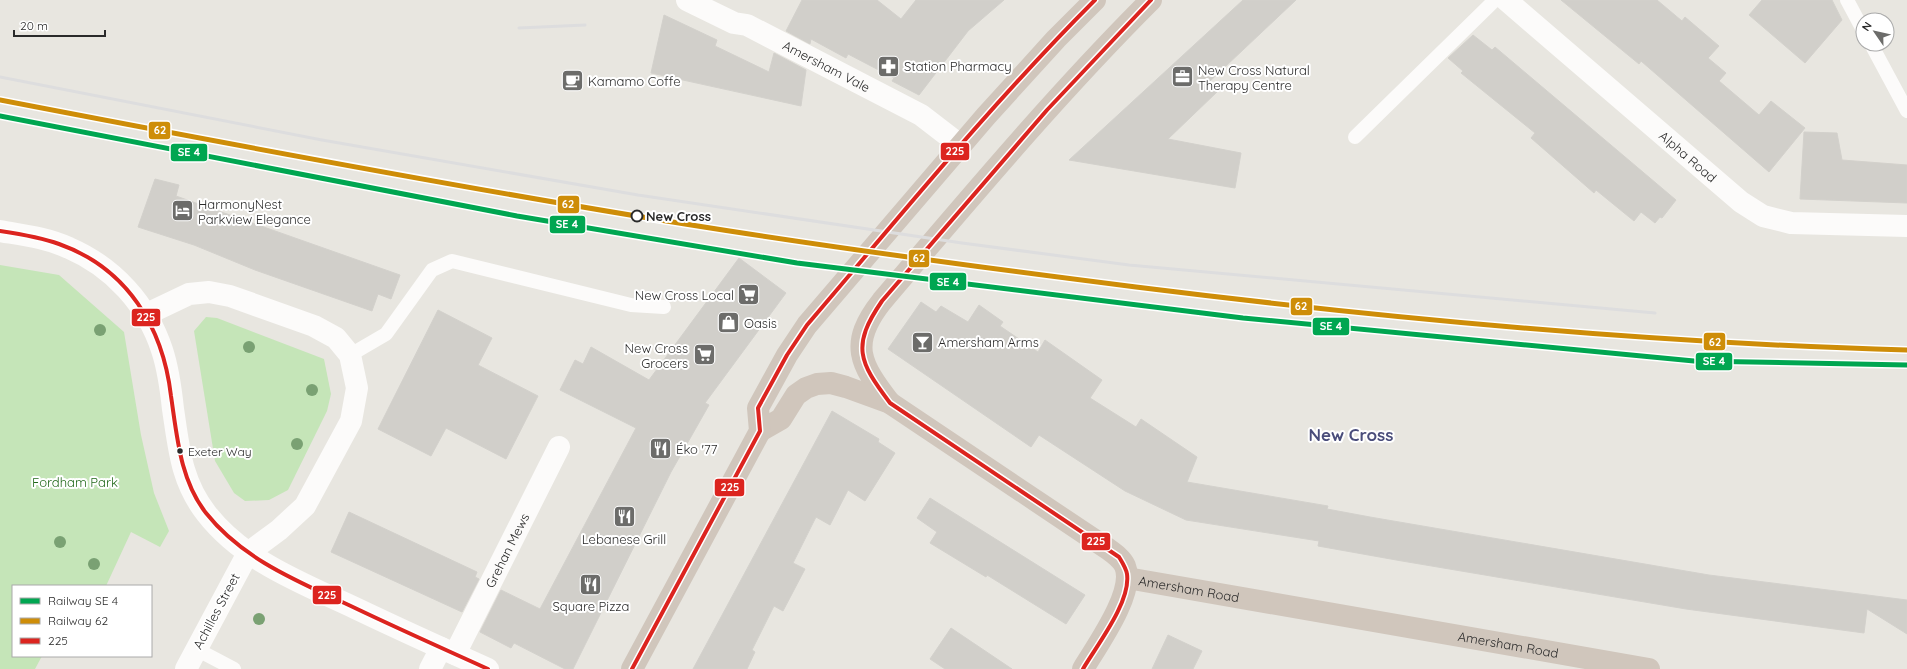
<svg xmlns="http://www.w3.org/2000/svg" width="1907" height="669" viewBox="0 0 1907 669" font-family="Quicksand,sans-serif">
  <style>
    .green { fill: #c5e5b8 }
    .building { fill: #d1cfca; stroke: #d3d1cc }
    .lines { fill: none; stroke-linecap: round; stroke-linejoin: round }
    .lane { stroke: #fcfbfa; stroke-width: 14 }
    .street { stroke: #fcfbfa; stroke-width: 22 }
    .secondary { stroke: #fcfbfa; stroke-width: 22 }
    .highway { stroke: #d0c6bc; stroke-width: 22 }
    .rail { stroke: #ddddde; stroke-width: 3 }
    .bus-1-casing { stroke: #fff; stroke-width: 7 }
    .bus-1 { stroke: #dc241f; stroke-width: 4 }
    .rail-1-casing { stroke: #fff; stroke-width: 8 }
    .rail-2-casing { stroke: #fff; stroke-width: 8 }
    .rail-1 { stroke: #00a651; stroke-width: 5 }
    .rail-2 { stroke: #ce8d08; stroke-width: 5 }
    .tree { fill: #7aa173 }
    .stop-dot { fill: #fff; stroke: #2a2a2a; stroke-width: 2 }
    .bus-dot { fill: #2a2a2a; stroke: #fff; stroke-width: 1.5 }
    .labels { text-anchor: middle; stroke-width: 4; stroke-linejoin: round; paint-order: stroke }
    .bus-label { font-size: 12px; fill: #2a2a2a; stroke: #fff; text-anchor: start }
    .poi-label { font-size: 13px; fill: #2a2a2a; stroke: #fff; text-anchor: start }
    .street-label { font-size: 13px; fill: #2a2a2a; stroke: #fff }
    .stop-label { font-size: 13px; font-weight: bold; fill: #2a2a2a; stroke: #fff; text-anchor: start }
    .park-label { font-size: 13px; fill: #206819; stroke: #fff }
    .district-label { font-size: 17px; font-weight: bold; fill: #4a4d7b; stroke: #fff }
    .line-badge { stroke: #fff; stroke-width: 1.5 }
    .badge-label { font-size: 11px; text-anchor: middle; font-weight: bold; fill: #fff }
  </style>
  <rect width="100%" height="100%" fill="#e8e6e0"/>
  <g class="green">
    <polygon points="0,265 59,275 124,332 141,435 154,493 169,531 160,547 131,532 106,586 13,586 13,656 42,656 35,669 0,669"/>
    <polygon points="206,317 217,318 324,359 331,394 327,411 288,490 269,500 245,501 234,493 215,461 194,331"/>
  </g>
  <g class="building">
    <polygon points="802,0 877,0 901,19 916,0 1004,0 968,31 919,95 892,81 894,78 848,54 846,58 811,39 810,44 786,31"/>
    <polygon points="1243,0 1296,0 1209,82 1218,91 1168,139 1241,153 1235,188 1069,160"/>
    <polygon points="1561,0 1657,0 1682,21 1685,17 1719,46 1708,58 1726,73 1719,81 1759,115 1771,101 1805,128 1769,172 1641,61 1639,64"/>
    <polygon points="1762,0 1832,0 1842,20 1805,63 1749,15"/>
    <polygon points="664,15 717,40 715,46 769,72 774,53 806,70 801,106 651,73"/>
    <polygon points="1473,35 1492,50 1495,47 1676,200 1662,218 1660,217 1655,223 1641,212 1634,221 1596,190 1594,193 1531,138 1535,133 1461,73 1463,71 1448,58"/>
    <polygon points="1804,132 1837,133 1842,160 1907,165 1907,203 1800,199"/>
    <polygon points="155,179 179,185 176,196 400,275 391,299 378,294 372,311 255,270 194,245 138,227"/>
    <polygon points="739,258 786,293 705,403 709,405 671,472 573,669 565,669 514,643 511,648 480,632 501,590 540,609 636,428 560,390 575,360 583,364 591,347 649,380"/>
    <polygon points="921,302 936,312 941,306 968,322 979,305 1003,322 1000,326 1038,352 1045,340 1102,380 1090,398 1136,427 1141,419 1197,457 1187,482 1328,506 1327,509 1370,517 1709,575 1907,600 1907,634 1867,609 1864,633 1686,609 1402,561 1318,546 1319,541 1186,520 1125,491 1039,435 1031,447 888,349"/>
    <polygon points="438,310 492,338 478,365 538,396 506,459 446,428 431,456 378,429"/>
    <polygon points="832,411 879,439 878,442 895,453 865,501 848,490 830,525 816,517 793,563 805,569 783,611 774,606 752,650 755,652 747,669 693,669"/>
    <polygon points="930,498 1085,595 1066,624 987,575 986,577 930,543 937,532 917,518"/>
    <polygon points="349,512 477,572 475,577 479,579 462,612 331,552"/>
    <polygon points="951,628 1012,669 945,669 930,659"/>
    <polygon points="1168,635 1202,651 1193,669 1152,669"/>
  </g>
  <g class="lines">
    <g class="lane">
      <polyline points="1847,0 1863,30"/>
      <polyline points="1871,44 1907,111"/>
      <polyline points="1355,137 1495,0"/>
      <polyline points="350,355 386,334 432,270 452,261 631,305 664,307"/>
      <polyline points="196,649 234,669"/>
    </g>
    <g class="street">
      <path id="s1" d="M687,0L734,23L747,25L921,115L960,145"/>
      <path id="s2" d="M1506,0L1741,202L1763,216L1791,223L1907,226"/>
      <polyline points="147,314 189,294 209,292 230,296 314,326 336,338 350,355 357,388 351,421 305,506 279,530 248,553 186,669"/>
      <path id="s3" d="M455,654L559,447"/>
      <polyline points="430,669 441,648"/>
    </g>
    <path class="secondary" d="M0,231C23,235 48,238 69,248C113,267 147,304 162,350C168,368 171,390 173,409C179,448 181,481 206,513C243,561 302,583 355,608C399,629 443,649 488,669"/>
    <g class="highway">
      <path d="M890,403C860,364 848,344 882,301C969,199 1056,95 1151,0"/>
      <path d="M760,431L781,419L796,395L806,388L817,384L831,383L846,387L890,403L1108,549C1115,554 1122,559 1125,566C1136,592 1096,647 1083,669"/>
      <path id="s4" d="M1127,578L1649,669"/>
      <polyline points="632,669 760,431 758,408 787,355 807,325 986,116 1056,39 1095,0"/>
    </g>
    <g class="rail">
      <polyline points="519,28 585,25"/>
      <polyline points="0,77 322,140 638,195 962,243 1129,265 1655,313"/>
    </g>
    <defs>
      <g id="bus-1">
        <path d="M0,231C20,234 40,237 59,244C127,268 163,327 171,396C177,436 180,480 206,513C244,561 302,583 355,608C399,629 444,649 488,669"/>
        <path d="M632,669L760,431L758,408L787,355L807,325C901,215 993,102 1095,0"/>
        <path d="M1083,669C1097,645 1131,602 1127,574C1126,568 1122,562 1119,557L890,403C859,362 851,346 882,301L1047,110L1151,0"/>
      </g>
    </defs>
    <use href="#bus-1" class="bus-1-casing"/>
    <use href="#bus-1" class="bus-1"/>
    <defs>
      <polyline id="rail-1" points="0,116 517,216 797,263 1243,318 1694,361 1907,365"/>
      <path id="rail-2" d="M0,100C228,144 456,187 685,224C835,248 985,268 1136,287C1392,319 1649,343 1907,350"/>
    </defs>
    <use href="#rail-1" class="rail-1-casing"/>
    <use href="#rail-2" class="rail-2-casing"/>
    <use href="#rail-1" class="rail-1"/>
    <use href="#rail-2" class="rail-2"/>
  </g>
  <g class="tree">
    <circle cx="100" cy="330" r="6"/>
    <circle cx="249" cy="347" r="6"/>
    <circle cx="312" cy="390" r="6"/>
    <circle cx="297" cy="444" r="6"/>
    <circle cx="60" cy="542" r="6"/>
    <circle cx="94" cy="564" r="6"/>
    <circle cx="259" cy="619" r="6"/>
  </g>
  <defs>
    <symbol id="pharmacy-square" viewBox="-11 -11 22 22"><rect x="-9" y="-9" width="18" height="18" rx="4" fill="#6c6c6a" stroke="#fff"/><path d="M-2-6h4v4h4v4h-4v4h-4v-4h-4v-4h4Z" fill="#fff"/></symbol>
    <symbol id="office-square" viewBox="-11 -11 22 22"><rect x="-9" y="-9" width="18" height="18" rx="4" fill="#6c6c6a" stroke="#fff"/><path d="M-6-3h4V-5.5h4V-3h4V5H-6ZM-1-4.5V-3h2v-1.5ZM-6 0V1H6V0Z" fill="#fff"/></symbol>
    <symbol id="cafe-square" viewBox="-11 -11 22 22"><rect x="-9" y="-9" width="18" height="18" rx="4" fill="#6c6c6a" stroke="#fff"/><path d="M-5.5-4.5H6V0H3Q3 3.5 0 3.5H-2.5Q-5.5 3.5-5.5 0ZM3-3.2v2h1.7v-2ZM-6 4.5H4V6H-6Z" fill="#fff"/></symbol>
    <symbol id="hotel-square" viewBox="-11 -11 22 22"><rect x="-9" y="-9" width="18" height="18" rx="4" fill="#6c6c6a" stroke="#fff"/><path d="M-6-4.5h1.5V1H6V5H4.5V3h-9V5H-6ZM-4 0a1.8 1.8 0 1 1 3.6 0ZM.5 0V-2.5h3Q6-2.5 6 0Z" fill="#fff"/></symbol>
    <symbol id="supermarket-square" viewBox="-11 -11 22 22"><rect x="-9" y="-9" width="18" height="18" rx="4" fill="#6c6c6a" stroke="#fff"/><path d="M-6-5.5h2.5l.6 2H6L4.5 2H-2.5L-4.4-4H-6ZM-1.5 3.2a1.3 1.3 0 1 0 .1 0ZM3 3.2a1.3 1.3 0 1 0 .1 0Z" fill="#fff"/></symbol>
    <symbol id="shop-square" viewBox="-11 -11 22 22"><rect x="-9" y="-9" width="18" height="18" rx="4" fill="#6c6c6a" stroke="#fff"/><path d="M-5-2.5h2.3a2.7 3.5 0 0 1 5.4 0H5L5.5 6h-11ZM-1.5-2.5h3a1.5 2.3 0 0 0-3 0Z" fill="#fff"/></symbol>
    <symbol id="bar-square" viewBox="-11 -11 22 22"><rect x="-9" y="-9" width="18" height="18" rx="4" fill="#6c6c6a" stroke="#fff"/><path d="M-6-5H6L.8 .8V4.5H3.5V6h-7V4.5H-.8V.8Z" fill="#fff"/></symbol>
    <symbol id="restaurant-square" viewBox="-11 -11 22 22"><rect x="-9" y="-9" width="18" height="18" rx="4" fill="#6c6c6a" stroke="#fff"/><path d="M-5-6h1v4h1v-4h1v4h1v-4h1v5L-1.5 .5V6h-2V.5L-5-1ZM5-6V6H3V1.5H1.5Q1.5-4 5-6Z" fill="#fff"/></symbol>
  </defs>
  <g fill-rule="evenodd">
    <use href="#pharmacy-square" x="876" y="54" width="25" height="25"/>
    <use href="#office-square" x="1170" y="64" width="25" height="25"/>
    <use href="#cafe-square" x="560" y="68" width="25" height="25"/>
    <use href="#hotel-square" x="170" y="198" width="25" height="25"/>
    <use href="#supermarket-square" x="736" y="282" width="25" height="25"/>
    <use href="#shop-square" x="716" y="310" width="25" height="25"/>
    <use href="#bar-square" x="910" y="330" width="25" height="25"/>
    <use href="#supermarket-square" x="692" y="342" width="25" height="25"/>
    <use href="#restaurant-square" x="648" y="436" width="25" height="25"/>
    <use href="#restaurant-square" x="612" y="504" width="25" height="25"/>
    <use href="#restaurant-square" x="578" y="572" width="25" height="25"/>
  </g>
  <circle class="stop-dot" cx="637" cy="216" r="5.5"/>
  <circle class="bus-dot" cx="180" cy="451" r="3.5"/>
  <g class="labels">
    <g class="bus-label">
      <text x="188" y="456">Exeter Way</text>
    </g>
    <g class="poi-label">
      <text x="904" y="71">Station Pharmacy</text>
      <text x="1198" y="75">New Cross Natural<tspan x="1198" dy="15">Therapy Centre</tspan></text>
      <text x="588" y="86">Kamamo Coffe</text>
      <text x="198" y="209">HarmonyNest<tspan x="198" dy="15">Parkview Elegance</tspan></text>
      <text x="734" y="300" text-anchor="end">New Cross Local</text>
      <text x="744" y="328">Oasis</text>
      <text x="938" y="347">Amersham Arms</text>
      <text x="688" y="353" text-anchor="end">New Cross<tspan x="688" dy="15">Grocers</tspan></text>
      <text x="676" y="454">Éko '77</text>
      <text x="624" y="544" text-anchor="middle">Lebanese Grill</text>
      <text x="591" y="611" text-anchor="middle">Square Pizza</text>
    </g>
    <g class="street-label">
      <text dy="5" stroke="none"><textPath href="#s1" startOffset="155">Amersham Vale</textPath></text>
      <text dy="5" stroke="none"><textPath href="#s2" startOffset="240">Alpha Road</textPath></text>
      <text dy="5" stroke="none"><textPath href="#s3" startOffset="116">Grehan Mews</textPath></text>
      <text dy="5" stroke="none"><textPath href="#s4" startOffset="63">Amersham Road</textPath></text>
      <text transform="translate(216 611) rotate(-62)" y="5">Achilles Street</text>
      <text dy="5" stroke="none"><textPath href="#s4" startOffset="387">Amersham Road</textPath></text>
    </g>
    <g class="stop-label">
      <text x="646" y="221">New Cross</text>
    </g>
    <g class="park-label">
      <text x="75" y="487">Fordham Park</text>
    </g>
    <g class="district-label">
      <text x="1351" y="441">New Cross</text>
    </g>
  </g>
  <g class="line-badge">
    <rect x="148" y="121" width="23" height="19" rx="4" fill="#ce8d08"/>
    <rect x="940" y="142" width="30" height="19" rx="4" fill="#dc241f"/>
    <rect x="170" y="143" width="38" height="19" rx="4" fill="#00a651"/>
    <rect x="557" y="195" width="23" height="19" rx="4" fill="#ce8d08"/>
    <rect x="549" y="215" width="37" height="19" rx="4" fill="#00a651"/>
    <rect x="908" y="249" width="22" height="19" rx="4" fill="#ce8d08"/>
    <rect x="929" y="272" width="38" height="19" rx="4" fill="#00a651"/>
    <rect x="1290" y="297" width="23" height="19" rx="4" fill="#ce8d08"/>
    <rect x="131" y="308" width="30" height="19" rx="4" fill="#dc241f"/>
    <rect x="1312" y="317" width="38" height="19" rx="4" fill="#00a651"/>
    <rect x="1703" y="332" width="23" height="19" rx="4" fill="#ce8d08"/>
    <rect x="1695" y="352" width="38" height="19" rx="4" fill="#00a651"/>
    <rect x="714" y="478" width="31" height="19" rx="4" fill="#dc241f"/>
    <rect x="1081" y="532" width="30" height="19" rx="4" fill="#dc241f"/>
    <rect x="312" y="585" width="30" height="20" rx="4" fill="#dc241f"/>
  </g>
  <g class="badge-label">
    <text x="160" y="134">62</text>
    <text x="955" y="155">225</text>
    <text x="189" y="156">SE 4</text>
    <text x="568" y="208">62</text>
    <text x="567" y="228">SE 4</text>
    <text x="919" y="262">62</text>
    <text x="948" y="286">SE 4</text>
    <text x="1301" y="310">62</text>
    <text x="146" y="321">225</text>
    <text x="1331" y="330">SE 4</text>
    <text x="1715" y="346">62</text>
    <text x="1714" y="365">SE 4</text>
    <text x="730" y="491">225</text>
    <text x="1096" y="545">225</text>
    <text x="327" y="599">225</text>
  </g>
  <rect x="12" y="585" width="140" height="72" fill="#ffffff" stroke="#aaaaaa"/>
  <rect x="20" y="598" width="20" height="6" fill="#00a651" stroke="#aaaaaa"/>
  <text x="48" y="605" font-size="12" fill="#2a2a2a">Railway SE 4</text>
  <rect x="20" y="618" width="20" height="6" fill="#ce8d08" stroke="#aaaaaa"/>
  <text x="48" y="625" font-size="12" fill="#2a2a2a">Railway 62</text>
  <rect x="20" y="638" width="20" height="6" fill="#dc241f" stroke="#aaaaaa"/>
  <text x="48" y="645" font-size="12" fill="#2a2a2a">225</text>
  <g transform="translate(1875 32) rotate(304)"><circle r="19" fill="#ffffff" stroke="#aaaaaa"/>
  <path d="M0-3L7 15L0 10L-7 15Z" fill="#6c6c6a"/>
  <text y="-6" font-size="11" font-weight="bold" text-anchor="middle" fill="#2a2a2a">N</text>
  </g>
  <path d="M14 30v6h91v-6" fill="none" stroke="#2a2a2a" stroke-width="2"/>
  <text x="20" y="30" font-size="12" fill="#2a2a2a" stroke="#ffffff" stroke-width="3" paint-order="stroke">20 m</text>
</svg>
